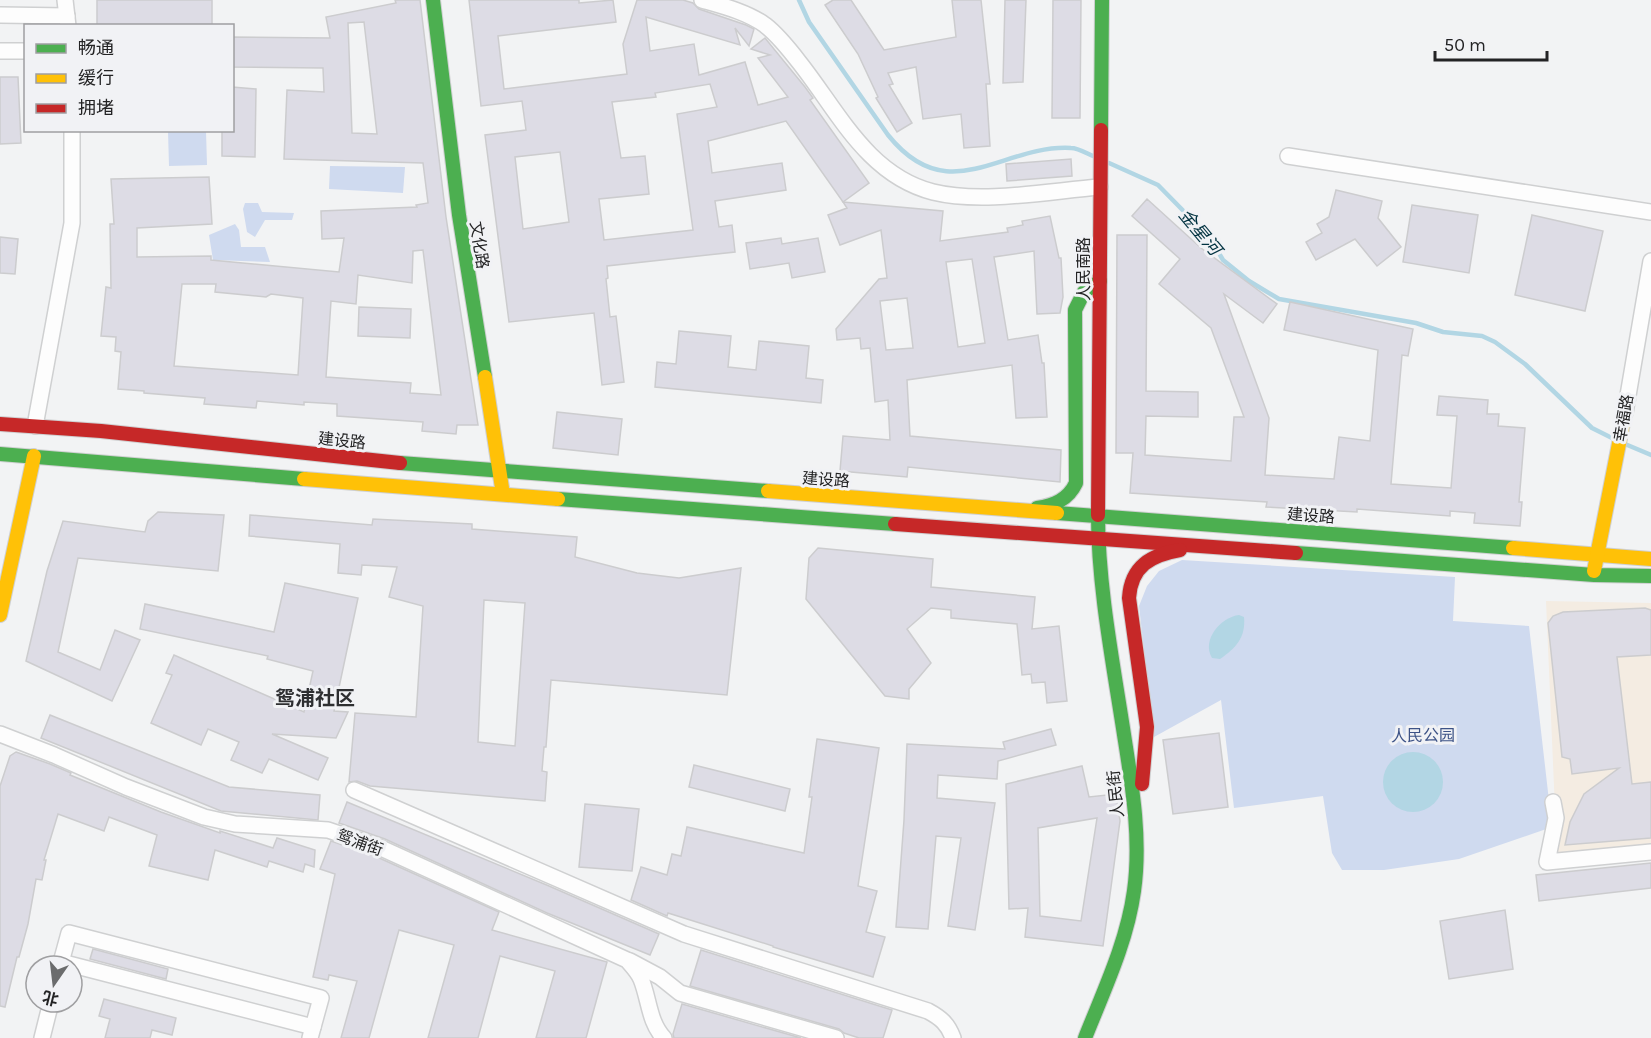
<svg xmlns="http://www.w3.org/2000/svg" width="1651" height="1038" viewBox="0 0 1651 1038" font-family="Karla,'Noto Sans SC',sans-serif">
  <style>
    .commercial { fill: #f4ece2 }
    .green { fill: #cfdaef }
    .water { fill: #b2d6e4 }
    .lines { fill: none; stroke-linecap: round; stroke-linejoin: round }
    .stream { stroke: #b2d6e4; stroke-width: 4.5 }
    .building { fill: #dddce5; stroke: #ccccce; stroke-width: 1.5; fill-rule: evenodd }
    .street-casing { stroke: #cfd0d1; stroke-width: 18 }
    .fast-casing { stroke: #cfd0d1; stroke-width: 16 }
    .slow-casing { stroke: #cfd0d1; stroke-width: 16 }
    .jam-casing { stroke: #cfd0d1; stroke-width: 16 }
    .street { stroke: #fdfdfd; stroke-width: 15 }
    .fast { stroke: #4caf50; stroke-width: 14 }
    .slow { stroke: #ffc107; stroke-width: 14 }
    .jam { stroke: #c62828; stroke-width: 14 }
    .labels { text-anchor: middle; stroke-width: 6; stroke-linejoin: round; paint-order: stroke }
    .street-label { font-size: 16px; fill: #232324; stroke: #f1f2f5 }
    .park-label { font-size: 16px; fill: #3d5387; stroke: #f1f2f5 }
    .water-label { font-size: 18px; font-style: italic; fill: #013240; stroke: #f1f2f5 }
    .quarter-label { font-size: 20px; font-weight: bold; fill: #2e2f31; stroke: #f1f2f5 }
  </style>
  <rect width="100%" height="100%" fill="#f2f3f4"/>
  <polygon class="commercial" points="1546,601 1651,603 1651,845 1557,856"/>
  <g class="green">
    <polygon points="168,131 206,131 207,165 169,166"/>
    <polygon points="330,166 405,167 403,193 329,189"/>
    <polygon points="245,203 258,203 262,212 294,213 292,220 265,220 255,237 247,232 243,209"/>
    <polygon points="235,224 239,230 241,247 265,247 270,262 213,260 209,235"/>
    <polygon points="1182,560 1455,577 1453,621 1529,626 1552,827 1459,859 1384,870 1342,870 1332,853 1323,796 1234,808 1221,700 1154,737 1139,606 1147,586 1159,571"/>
  </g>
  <g class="water">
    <path d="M1239,615L1244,617C1246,637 1236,648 1220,659L1212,658C1201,640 1221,617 1239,615Z"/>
    <circle cx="1413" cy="782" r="30"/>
  </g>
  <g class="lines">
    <g class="stream">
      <path d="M799,0L809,22L888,135C949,211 1002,144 1071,148C1078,148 1086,153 1093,156"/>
      <polyline points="1109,163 1158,185 1210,238 1223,260 1249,281 1279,299 1416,323 1443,332 1482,336 1495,342 1525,364 1592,428 1614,439"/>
      <polyline points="1625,444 1651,455"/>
    </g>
  </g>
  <g class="building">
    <rect x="97" y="0" width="115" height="26"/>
    <path d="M395,0H420L446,217L478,425H457L456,434L422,431L423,422L337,416V404L304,402V405L257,401L256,408L204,404L205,398L144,393V391L118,389L121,352L115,351L116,337L101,336L106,287L111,288L110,224H114L111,179L209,177L212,224L137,228V257L211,256V260L339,272L344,238L322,239L321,211L417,207L416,205L428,203L423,163L284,159L287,90L324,92L323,68L232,67V37L330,38L326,17L396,3ZM364,22L377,134L352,133L348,23ZM423,250L441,395L410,393L411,383L326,377L331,301L356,304L358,275L412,283L413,251ZM182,284H216L215,292L266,297L271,294L303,298L298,375L174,366Z"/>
    <path d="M469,0H579V3L613,0L616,22L498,36L504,89L627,74L623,44L637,0H683L693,3L699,9L746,25L754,29L749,46L735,28L740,45L646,17L650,51L694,44L699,75L745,62L758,105L788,97L758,58L770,55L751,49L765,38L805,87L813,98L810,100L869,183L843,202L786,121L708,141L712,173L782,163L786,190L715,201L719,227L732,225L735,252L607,266L608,278L606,279L610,317L616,316L624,382L602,385L594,313L509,322L485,135L526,130L522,101L481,106ZM710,84L717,107L677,114L693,230L604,240L599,199L649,194L645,156L621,158L612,102L656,97L655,93ZM560,152L569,222L523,229L515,157Z"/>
    <polygon points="833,0 851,0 884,50 956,37 952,0 981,0 990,84 986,84 990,146 964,148 961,114 923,119 916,67 888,73 893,84 889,85 912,123 897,132 876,98 878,97 858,54 825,5"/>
    <polygon points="1005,0 1026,0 1023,82 1003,83"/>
    <polygon points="1053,0 1081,0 1080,118 1052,118"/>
    <polygon points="0,77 18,77 21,143 0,144"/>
    <polygon points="232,87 256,89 255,157 222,156 222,130 232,130"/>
    <polygon points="1071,159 1072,176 1007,181 1006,164"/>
    <polygon points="1336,190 1382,201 1378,218 1401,247 1377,266 1355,239 1316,260 1306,242 1322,233 1317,224 1329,217"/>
    <polygon points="1147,199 1201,248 1277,304 1263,323 1224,294 1269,418 1265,475 1334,479 1339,437 1370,441 1378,350 1284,330 1290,302 1413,329 1408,356 1402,355 1391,484 1451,488 1457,416 1437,415 1439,396 1488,400 1487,414 1499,414 1498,426 1525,428 1519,502 1522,502 1520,526 1474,523 1475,513 1450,511 1450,516 1357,509 1357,512 1266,507 1267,502 1130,493 1133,453 1116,453 1117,235 1147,235 1146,391 1198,392 1198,417 1146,416 1145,455 1231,461 1234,417 1244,417 1211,328 1159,284 1180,259 1132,216"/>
    <path d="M843,202L943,211L940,241L1008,232L1007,228L1023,225L1022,221L1050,216L1059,258H1061L1063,297L1060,313L1037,314L1034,251L994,257L1008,340L1038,335L1042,363H1044L1047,417L1016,418L1012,365L907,380L910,436L1061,450L1060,482L908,467L907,477L840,471L843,436L890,440L888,400L875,402L870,348L861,349L860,338L837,340L836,329L879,279L887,278L881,230L840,245L828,215L847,208ZM972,259L985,343L958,347L946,262ZM907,298L913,348L886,350L880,301Z"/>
    <polygon points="1412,205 1478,215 1469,273 1403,262"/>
    <polygon points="1532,215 1603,231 1585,311 1515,295"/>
    <polygon points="0,237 18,239 15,274 0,273"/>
    <polygon points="781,238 782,244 818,238 825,272 792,278 789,263 750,269 746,243"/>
    <polygon points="359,307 411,309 410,338 358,336"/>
    <polygon points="679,331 731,336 728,367 756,370 759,341 809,346 806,378 823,380 821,403 655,387 657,362 676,364"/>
    <polygon points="557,412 622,419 618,455 553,448"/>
    <polygon points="158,512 224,515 218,571 78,558 58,652 100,670 115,630 140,640 112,701 26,661 47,571 63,521 145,532 148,521"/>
    <path d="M250,515L372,525L373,519L472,524V529L577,537L575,557L637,573L679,578L741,568L727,695L551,680L546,747H544L542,771L547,772L545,801L370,786L357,781L349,782L355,713L416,717L423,606L389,597L397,567L362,565L361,575L338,573L340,544L249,536ZM484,600L525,603L515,746L478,742Z"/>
    <polygon points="818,548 933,559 931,587 1035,597 1032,629 1059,626 1067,701 1047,703 1045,682 1032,683 1031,674 1022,675 1017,624 951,618 951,610 931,608 907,629 931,663 909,689 909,699 885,696 806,599 809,558"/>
    <polygon points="285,583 358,598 334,711 348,712 336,738 272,734 328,758 318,780 269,759 262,773 231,760 239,742 208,729 201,745 151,723 172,675 166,673 174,655 304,712 313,671 267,659 268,656 140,629 145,604 274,632"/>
    <polygon points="1645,608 1651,610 1651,655 1617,657 1632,784 1651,782 1651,838 1565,845 1570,822 1584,794 1619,768 1572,774 1570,759 1562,757 1548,623 1553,616 1563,612"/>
    <polygon points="50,715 229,787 320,795 318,820 221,811 41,738"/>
    <polygon points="1051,729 1056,745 998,761 997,779 938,775 937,798 995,803 975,930 948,926 961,838 936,836 928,929 896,927 904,820 907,744 1005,749 1003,742"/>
    <polygon points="1219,733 1228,807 1173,814 1163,740"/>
    <polygon points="817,739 879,748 858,886 877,891 866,932 885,937 873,977 773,947 773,946 668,913 667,916 631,900 641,867 667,875 672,854 681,856 687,827 804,853 812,797 809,797"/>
    <polygon points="16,752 50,764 71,773 70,775 161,812 220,833 220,831 273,848 277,838 315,850 314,867 305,864 303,872 269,861 267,867 215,850 208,880 149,866 157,835 109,817 104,831 58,814 44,860 46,860 42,880 36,879 28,924 19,957 17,957 5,1007 0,1006 0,786 10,756"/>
    <polygon points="694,765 790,789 785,811 689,787"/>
    <path d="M1082,766L1089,797L1116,794L1120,821L1103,946L1025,937L1028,908L1009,909L1006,784ZM1097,818L1081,921L1040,916L1038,828Z"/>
    <polygon points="347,802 549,886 659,934 650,955 547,913 385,839 339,823"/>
    <polygon points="585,804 639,809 632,871 579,867"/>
    <polygon points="331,841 377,857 499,912 492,930 607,962 586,1038 536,1038 555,971 500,956 478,1038 428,1038 454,945 399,930 369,1038 341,1038 357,981 329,975 328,980 313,977 335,874 320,869"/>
    <polygon points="1651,863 1651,888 1539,901 1536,875"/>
    <polygon points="1505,910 1513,969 1449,979 1440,921"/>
    <polygon points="93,949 168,969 166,979 90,959"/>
    <polygon points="701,950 892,1010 883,1038 859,1038 844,1033 839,1029 690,986"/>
    <polygon points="104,999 176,1018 172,1035 152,1030 150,1038 105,1038 110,1019 99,1016"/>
    <polygon points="682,1004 801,1038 674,1038 673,1034"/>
  </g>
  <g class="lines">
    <defs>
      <g id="street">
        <polyline points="65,0 68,26"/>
        <path d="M702,0C723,6 747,12 765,25C778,35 789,49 799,62C838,111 867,175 933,192C982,204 1049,191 1100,187"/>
        <polyline points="0,15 67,16"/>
        <polyline points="0,51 26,51"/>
        <polyline points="1288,156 1651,212"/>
        <polyline points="1625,413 1651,261"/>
        <polyline points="35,426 72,223 72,130"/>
        <path d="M0,734L54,755L126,787L204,817L235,824L328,830L381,848L627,960C632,966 638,972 641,979C649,998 649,1023 664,1038"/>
        <path d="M354,790L684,934L928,1011C941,1018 948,1024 953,1038"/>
        <polyline points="1553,802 1556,818 1547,862 1651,852"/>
        <polyline points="630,961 660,977 680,993 836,1038"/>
        <polyline points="61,962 313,1027"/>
        <polyline points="60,966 69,933 321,998 310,1038"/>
        <polyline points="42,1038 51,1002"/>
      </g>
      <g id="fast">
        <polyline points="433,0 459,215 485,377"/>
        <polyline points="1101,130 1102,0"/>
        <polyline points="0,454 304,479"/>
        <polyline points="400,463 768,491"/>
        <polyline points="558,499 895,524"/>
        <path d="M1037,508C1054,505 1068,500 1076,483L1075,310L1084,292L1100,281"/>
        <polyline points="1057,513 1513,548"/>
        <polyline points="1296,553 1594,575 1651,576"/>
        <path d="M1085,1038C1104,990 1127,942 1134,891C1141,841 1133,791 1125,741C1114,668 1098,588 1098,515"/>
      </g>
      <g id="slow">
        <polyline points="485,377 502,488"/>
        <polyline points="304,479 558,499"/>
        <polyline points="768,491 1057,513"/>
        <polyline points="1513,548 1651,559"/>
        <polyline points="1594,571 1625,413"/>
        <polyline points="0,615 34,456"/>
      </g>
      <g id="jam">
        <polyline points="0,424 101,431 400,463"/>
        <polyline points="1098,515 1101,130"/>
        <polyline points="895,524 1296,553"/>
        <path d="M1142,784L1147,727L1129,598C1131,566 1151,555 1180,550"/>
      </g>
    </defs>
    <use href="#street" class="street-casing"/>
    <use href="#fast" class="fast-casing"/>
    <use href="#slow" class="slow-casing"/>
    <use href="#jam" class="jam-casing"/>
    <use href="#street" class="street"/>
    <use href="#fast" class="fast"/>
    <use href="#slow" class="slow"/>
    <use href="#jam" class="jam"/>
  </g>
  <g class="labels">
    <g class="street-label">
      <text transform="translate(480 245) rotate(81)" y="6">文化路</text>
      <text transform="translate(1083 269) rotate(-90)" y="6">人民南路</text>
      <text transform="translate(1623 418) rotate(-80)" y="6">幸福路</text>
      <text transform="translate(342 440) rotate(6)" y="6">建设路</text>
      <text transform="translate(826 479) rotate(4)" y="6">建设路</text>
      <text transform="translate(1311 515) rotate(4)" y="6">建设路</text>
      <text transform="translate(1115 794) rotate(-96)" y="6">人民街</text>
      <text transform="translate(360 842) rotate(20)" y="6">鸳浦街</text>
    </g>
    <g class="park-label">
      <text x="1423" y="741">人民公园</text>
    </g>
    <g class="water-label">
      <text transform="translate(1200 232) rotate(50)" y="6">金星河</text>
    </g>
    <g class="quarter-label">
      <text x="315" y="705">鸳浦社区</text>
    </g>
  </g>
  <rect x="24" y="24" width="210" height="108" fill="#f1f2f5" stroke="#9f9fa1" stroke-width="1.5"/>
  <rect x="36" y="44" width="30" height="9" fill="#4caf50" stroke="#9f9fa1" stroke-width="1.5"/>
  <text x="78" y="54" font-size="18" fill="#232324">畅通</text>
  <rect x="36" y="74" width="30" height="9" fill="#ffc107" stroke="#9f9fa1" stroke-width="1.5"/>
  <text x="78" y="84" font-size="18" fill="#232324">缓行</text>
  <rect x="36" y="104" width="30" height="9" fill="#c62828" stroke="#9f9fa1" stroke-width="1.5"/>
  <text x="78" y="114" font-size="18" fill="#232324">拥堵</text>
  <g transform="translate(54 984) rotate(194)"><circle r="28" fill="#f1f2f5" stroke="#9f9fa1" stroke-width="1.5"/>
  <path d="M0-4.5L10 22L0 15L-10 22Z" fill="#6b6c6d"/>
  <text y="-9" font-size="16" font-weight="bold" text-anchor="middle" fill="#232324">北</text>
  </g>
  <path d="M1435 51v9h112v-9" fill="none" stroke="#232324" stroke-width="3"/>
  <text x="1444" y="51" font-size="18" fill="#232324" stroke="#f1f2f5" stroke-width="4.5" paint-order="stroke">50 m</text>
</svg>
